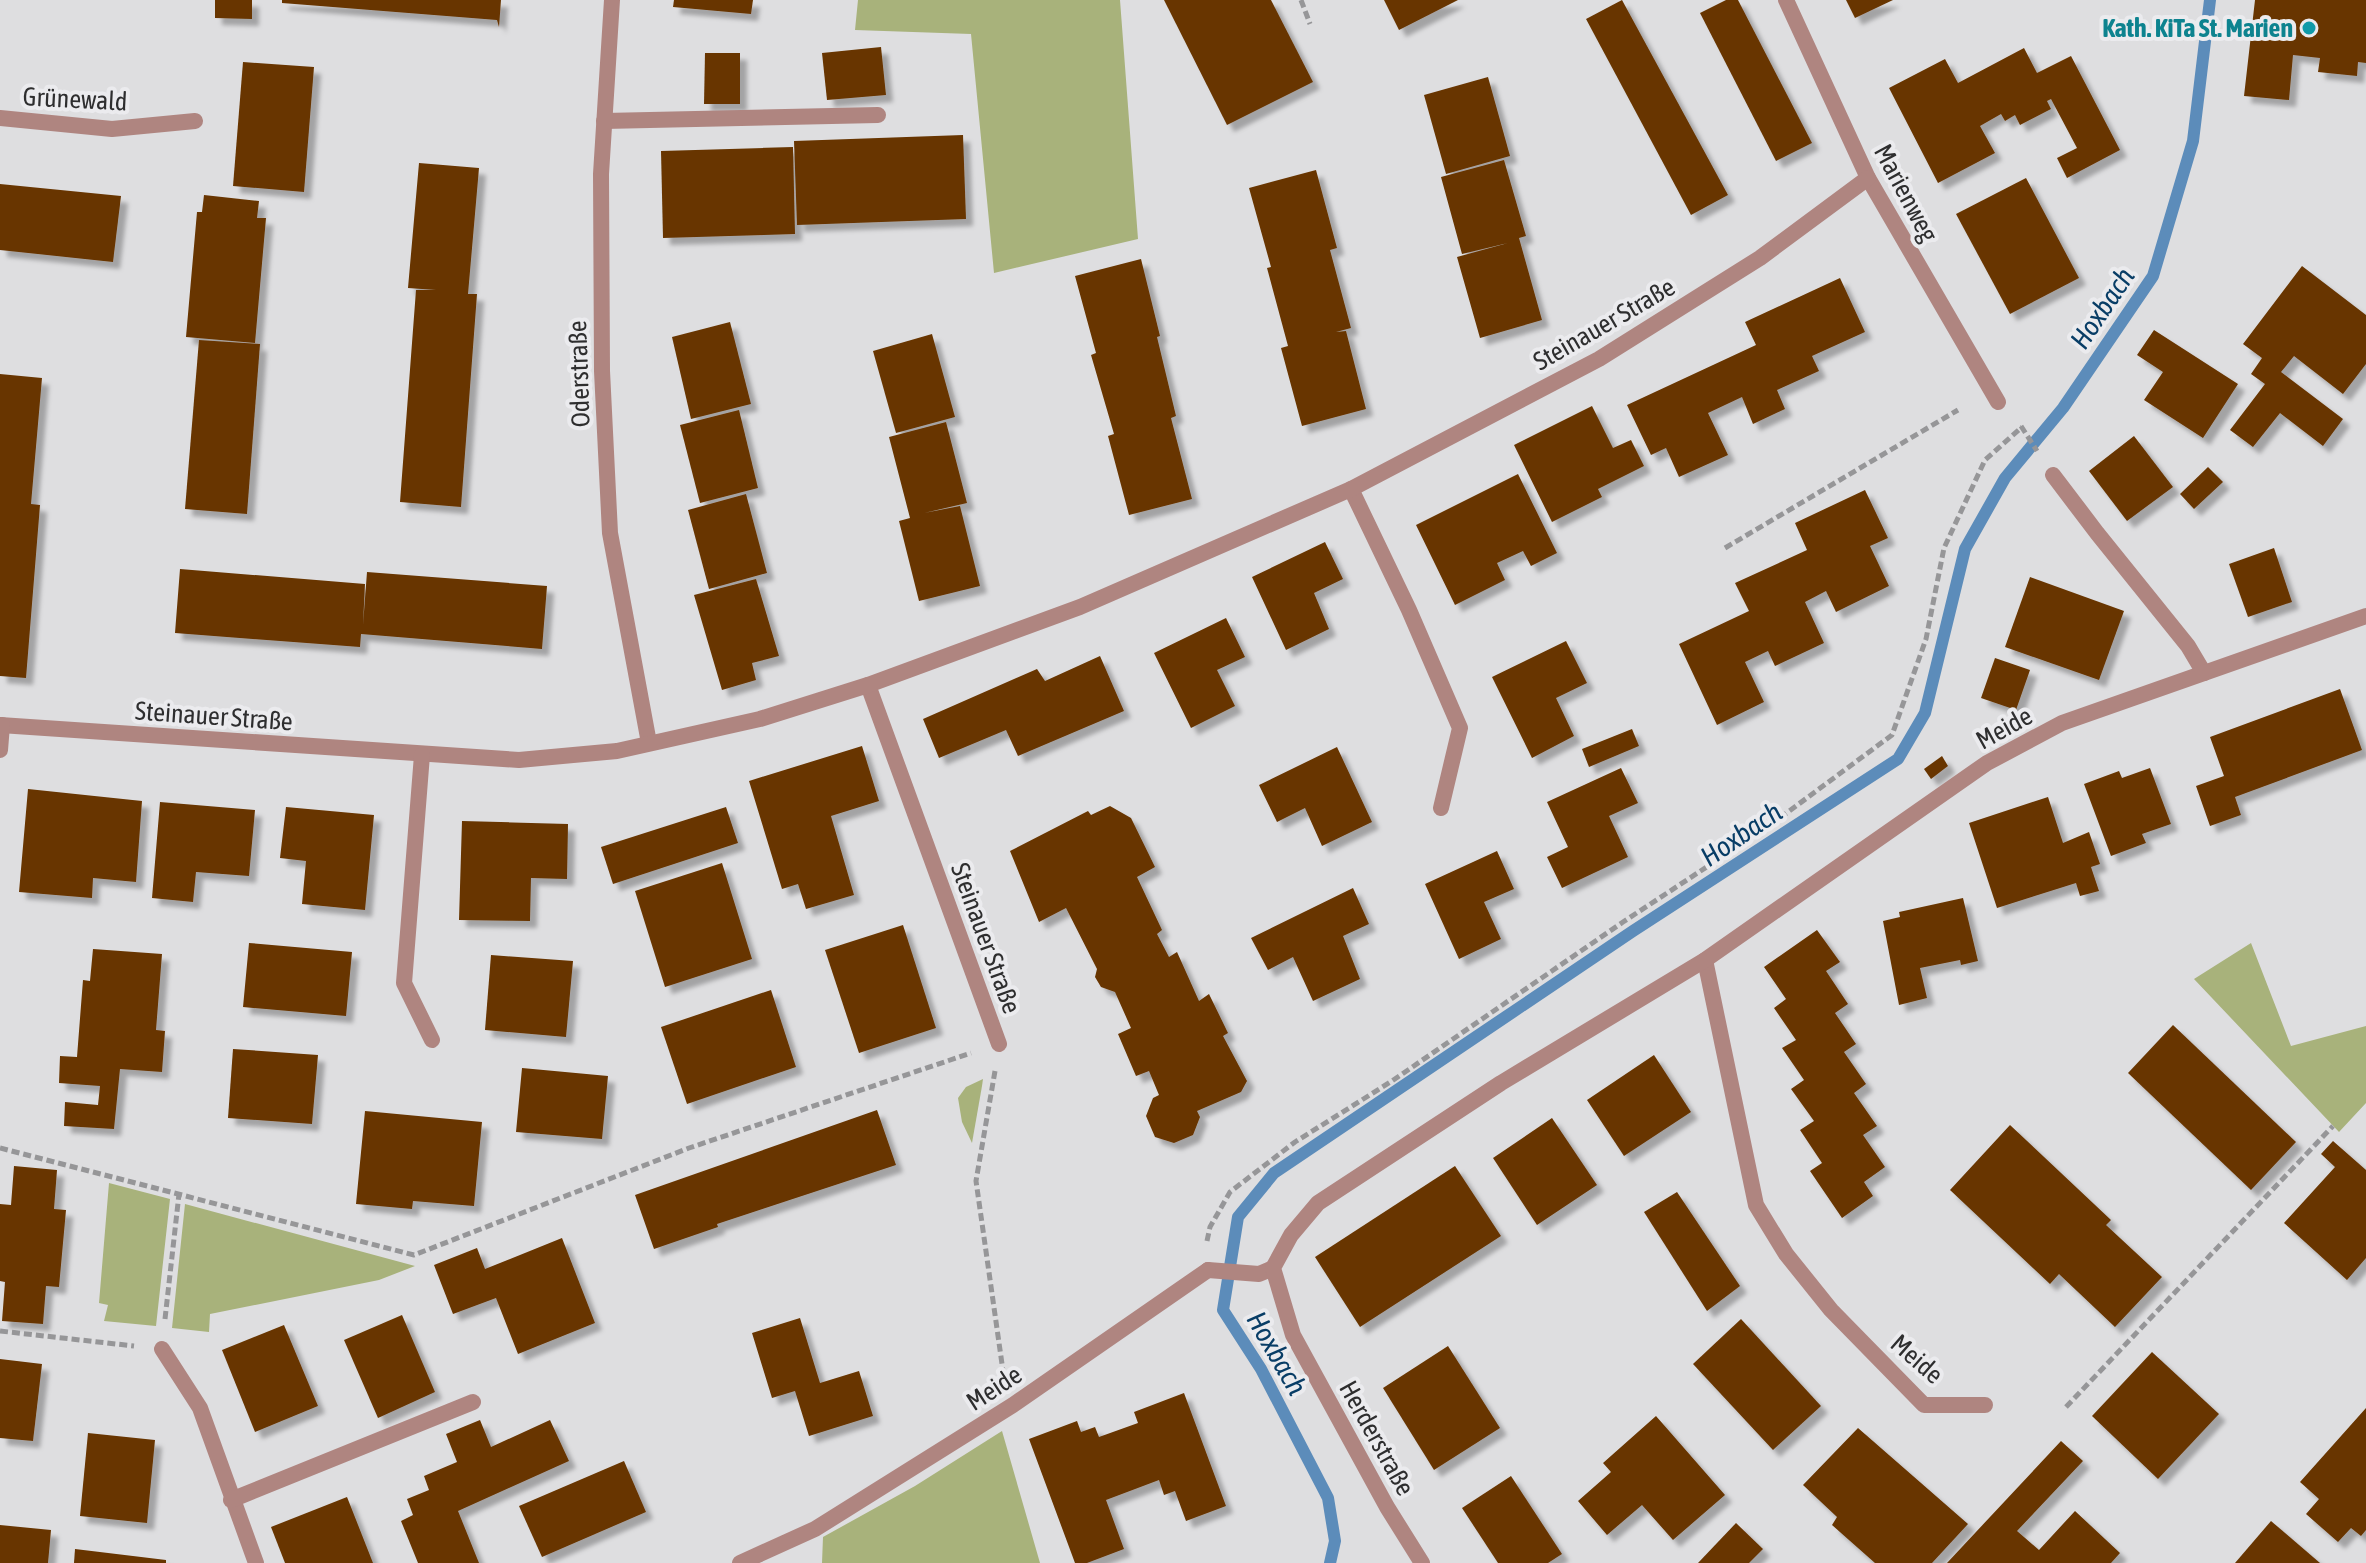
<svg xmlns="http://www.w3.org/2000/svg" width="2366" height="1563" viewBox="0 0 2366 1563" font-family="'Asap Condensed',sans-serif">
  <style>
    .green { fill: #a8b27b }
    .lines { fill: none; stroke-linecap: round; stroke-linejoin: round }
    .stream { stroke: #5c8cba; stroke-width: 12 }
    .building { fill: #673500; filter: url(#shadow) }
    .path { stroke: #969698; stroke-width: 5; stroke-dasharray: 8 4; stroke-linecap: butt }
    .lane { stroke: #af8580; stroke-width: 16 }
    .street { stroke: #af8580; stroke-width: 16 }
    .culture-dot { fill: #0f9aa8; stroke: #ebebee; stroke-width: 3 }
    .labels { text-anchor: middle; stroke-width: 8; stroke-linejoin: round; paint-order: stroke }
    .culture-label { font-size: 26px; font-weight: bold; fill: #0d838f; stroke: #ebebee; text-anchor: end }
    .street-label { font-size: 26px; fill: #2e2e2f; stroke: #ebebee }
    .water-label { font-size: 28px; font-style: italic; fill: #083d66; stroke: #ebebee }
  </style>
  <defs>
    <filter id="shadow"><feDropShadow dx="7" dy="7" stdDeviation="2" flood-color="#0004"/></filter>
  </defs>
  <rect width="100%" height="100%" fill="#dedee0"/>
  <g class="green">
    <polygon points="858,0 1120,0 1138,239 994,273 971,34 855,30"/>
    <polygon points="2251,943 2291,1046 2366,1026 2366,1103 2339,1132 2194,979"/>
    <polygon points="983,1079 982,1086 972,1143 962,1122 958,1098 966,1087"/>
    <polygon points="109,1183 170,1199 156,1326 104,1321 108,1305 99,1303"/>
    <polygon points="185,1204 415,1266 379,1280 210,1314 209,1332 172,1328"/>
    <polygon points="1002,1431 1040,1563 822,1563 823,1537 915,1486"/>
  </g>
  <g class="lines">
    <polyline class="stream" points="1330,1563 1335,1541 1328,1498 1261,1369 1223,1310 1238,1217 1274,1173 1633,931 1898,759 1925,713 1965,549 2005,478 2063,408 2153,276 2193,141 2210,0"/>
  </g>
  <g class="building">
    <polygon points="215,0 252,0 252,19 215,18"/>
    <polygon points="282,0 501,0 499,27 497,20 282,3"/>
    <polygon points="674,0 753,0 751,14 673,7"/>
    <polygon points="1164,0 1271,0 1313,82 1227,125"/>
    <polygon points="1384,0 1458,0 1399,30"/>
    <polygon points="1622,0 1728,195 1691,215 1586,19"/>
    <polygon points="1726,0 1738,0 1812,143 1776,161 1700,13"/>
    <polygon points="1846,0 1893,0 1855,18"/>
    <polygon points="2255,0 2366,0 2366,63 2358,62 2357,76 2318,72 2320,58 2293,55 2289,100 2244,96"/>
    <polygon points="881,47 886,95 827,100 822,53"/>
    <polygon points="2024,48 2037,73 2071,56 2120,150 2067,178 2057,158 2077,148 2051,99 2047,101 2051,109 2020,125 2015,115 2005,121 2001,114 1980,126 1995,153 1938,183 1889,88 1945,59 1958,83"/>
    <polygon points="705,53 740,53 740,104 704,104"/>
    <polygon points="243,62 314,67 304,192 233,186"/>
    <polygon points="1488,77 1510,156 1446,174 1424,95"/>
    <polygon points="963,135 966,219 797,225 794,141"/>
    <polygon points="793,147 795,234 663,238 661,151"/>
    <polygon points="1504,160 1526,236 1519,238 1542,320 1480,338 1457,257 1508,243 1462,254 1441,177"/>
    <polygon points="419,163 479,168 468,294 477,294 461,507 400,502 416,290 436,290 408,288"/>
    <polygon points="1316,170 1337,248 1330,250 1351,328 1336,332 1346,331 1366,409 1302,426 1281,348 1288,346 1267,268 1271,267 1249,188"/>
    <polygon points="2026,178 2079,278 2010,314 1956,214"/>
    <polygon points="0,184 121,196 113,262 0,250"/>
    <polygon points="204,195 259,201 257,218 266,218 255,343 186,337 197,212 202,212"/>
    <polygon points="1141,259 1160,336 1157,337 1176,416 1171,418 1192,499 1129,515 1108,436 1114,434 1091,355 1096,353 1075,276"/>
    <polygon points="2302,266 2366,315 2366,364 2343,394 2294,356 2281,372 2343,419 2323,446 2280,413 2253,447 2230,430 2265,384 2251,374 2262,358 2243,344"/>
    <polygon points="1840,278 1865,332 1812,356 1819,371 1777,390 1785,409 1753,424 1742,397 1708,413 1728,455 1679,477 1666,448 1651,455 1627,405 1756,345 1745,322"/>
    <polygon points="730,322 751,404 691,419 672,337"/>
    <polygon points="2154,330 2238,384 2203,438 2144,400 2163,372 2137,355"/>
    <polygon points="932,334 955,417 896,433 873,351"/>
    <polygon points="199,340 260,344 247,514 185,509"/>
    <polygon points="0,374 42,378 31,504 40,505 26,678 0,676"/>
    <polygon points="1592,406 1613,448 1631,440 1644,466 1598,489 1602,497 1552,522 1514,445"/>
    <polygon points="739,410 758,488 700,503 680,425"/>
    <polygon points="946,422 967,503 924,513 960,506 980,586 919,601 899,521 910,518 889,437"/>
    <polygon points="2134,436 2173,487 2127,521 2089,471"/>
    <polygon points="2208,467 2223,482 2194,509 2180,494"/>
    <polygon points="1518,474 1557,553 1531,566 1523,551 1497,563 1505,580 1455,605 1416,525"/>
    <polygon points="1865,490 1888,538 1870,546 1889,586 1836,612 1826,591 1805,602 1824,643 1775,666 1768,651 1745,662 1764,702 1717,725 1679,644 1749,611 1735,583 1807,550 1795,523"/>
    <polygon points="746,494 767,573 709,589 688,510"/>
    <polygon points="1325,542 1343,579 1314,593 1329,629 1286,650 1252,577"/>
    <polygon points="2274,548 2292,602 2248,617 2229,564"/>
    <polygon points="180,569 365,584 363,625 367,572 547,586 542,649 361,634 360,647 175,633"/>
    <polygon points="2030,577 2124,611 2099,680 2005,647"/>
    <polygon points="756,579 779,656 752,663 756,680 722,690 694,595"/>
    <polygon points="1226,618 1245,657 1217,670 1235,706 1191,728 1154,653"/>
    <polygon points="1566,641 1587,683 1556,698 1574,736 1532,758 1492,677"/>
    <polygon points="1100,656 1124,711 1018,756 1006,730 939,758 923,719 1037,669 1045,681"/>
    <polygon points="1995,658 2030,670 2016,710 1981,698"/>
    <polygon points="2340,689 2362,750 2235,797 2241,815 2210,826 2196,786 2224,776 2210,737"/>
    <polygon points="1632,729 1639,746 1589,767 1582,749"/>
    <polygon points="862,746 879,801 831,816 854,895 806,909 798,884 782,889 749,781"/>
    <polygon points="1337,747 1372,822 1322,846 1305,808 1277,822 1259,785"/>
    <polygon points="1942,756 1948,766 1931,779 1924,769"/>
    <polygon points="1621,768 1638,803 1609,816 1628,857 1562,888 1547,857 1568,847 1547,802"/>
    <polygon points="2150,768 2171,824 2142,834 2146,843 2111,856 2084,784 2119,771 2122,778"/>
    <polygon points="28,789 142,801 136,882 93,878 92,898 19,892"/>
    <polygon points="2048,797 2063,843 2089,832 2100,864 2091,867 2099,891 2080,896 2076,883 1997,908 1969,823"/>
    <polygon points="160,802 255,810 249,876 196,872 193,902 152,898"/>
    <polygon points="1110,806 1131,818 1155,867 1137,877 1162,930 1157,934 1169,957 1177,952 1199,1001 1209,994 1228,1033 1223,1036 1247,1081 1241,1092 1197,1111 1200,1117 1193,1135 1174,1143 1155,1137 1146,1116 1153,1098 1159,1095 1149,1071 1136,1076 1118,1034 1131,1028 1115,992 1101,987 1095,977 1097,969 1066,908 1039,922 1010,851 1088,811 1091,815"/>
    <polygon points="286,807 374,815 365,910 302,904 306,861 280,858"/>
    <polygon points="726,807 738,843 613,884 601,847"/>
    <polygon points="462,821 568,824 567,879 531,878 530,921 459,920"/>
    <polygon points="1497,851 1514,889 1484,902 1501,939 1459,959 1425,884"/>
    <polygon points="722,863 752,959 665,987 635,891"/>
    <polygon points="1353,888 1369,924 1343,936 1360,979 1313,1001 1293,957 1268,970 1251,938"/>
    <polygon points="1963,898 1978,961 1961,965 1960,960 1920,968 1927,998 1899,1005 1883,921 1900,917 1899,912"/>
    <polygon points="903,925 936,1028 859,1053 825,950"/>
    <polygon points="1817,930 1840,962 1826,971 1848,1004 1835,1013 1856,1044 1844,1052 1866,1084 1854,1093 1877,1126 1863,1135 1885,1167 1864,1182 1873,1196 1842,1218 1810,1171 1822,1163 1800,1130 1814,1121 1791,1089 1804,1080 1782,1048 1796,1040 1774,1008 1786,999 1764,967"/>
    <polygon points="249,943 352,952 346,1016 243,1007"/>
    <polygon points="93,949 162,954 156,1030 165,1031 162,1072 120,1069 114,1129 64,1126 65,1102 98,1105 100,1086 59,1083 60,1056 77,1057 83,980 90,981"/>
    <polygon points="491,955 573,961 566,1037 485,1030"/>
    <polygon points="771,990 796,1067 687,1104 661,1027"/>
    <polygon points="2173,1025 2296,1142 2251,1190 2128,1073"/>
    <polygon points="233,1049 318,1055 312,1124 228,1118"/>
    <polygon points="1654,1055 1691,1112 1624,1156 1587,1100"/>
    <polygon points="522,1068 608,1076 602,1139 516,1132"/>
    <polygon points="877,1110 896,1165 717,1224 718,1227 654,1249 635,1195"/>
    <polygon points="365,1111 482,1122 474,1206 413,1201 412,1209 356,1204"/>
    <polygon points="1552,1118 1597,1185 1537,1225 1493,1158"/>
    <polygon points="2010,1125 2111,1220 2106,1225 2162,1277 2115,1327 2059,1274 2050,1284 1950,1190"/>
    <polygon points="2333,1141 2366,1170 2366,1258 2347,1280 2284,1223 2335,1167 2321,1154"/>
    <polygon points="14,1166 57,1170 54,1209 66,1210 59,1287 46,1286 43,1324 2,1321 5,1282 0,1281 0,1204 11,1205"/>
    <polygon points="1455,1166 1501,1236 1360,1327 1315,1257"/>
    <polygon points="1677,1192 1740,1286 1707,1311 1644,1212"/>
    <polygon points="562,1238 595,1323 518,1354 496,1298 453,1314 434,1265 477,1248 485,1269"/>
    <polygon points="402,1315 435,1392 378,1418 344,1340"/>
    <polygon points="800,1318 820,1383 859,1371 873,1416 809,1436 795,1391 772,1398 752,1333"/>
    <polygon points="1741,1319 1821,1406 1773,1450 1693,1364"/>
    <polygon points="284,1325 318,1406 255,1432 222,1350"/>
    <polygon points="1448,1346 1500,1428 1434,1470 1383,1388"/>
    <polygon points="2152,1352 2219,1414 2158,1479 2092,1416"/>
    <polygon points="0,1359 42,1364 33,1441 0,1438"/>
    <polygon points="1184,1393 1226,1506 1186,1521 1175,1491 1164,1495 1159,1480 1106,1500 1124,1549 1087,1563 1075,1563 1029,1439 1077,1421 1081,1432 1095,1427 1099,1437 1138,1423 1134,1412"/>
    <polygon points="2366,1408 2366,1530 2361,1536 2351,1528 2338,1542 2306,1514 2319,1499 2300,1482"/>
    <polygon points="1656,1416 1725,1495 1673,1540 1642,1505 1607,1535 1578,1501 1611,1472 1603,1463"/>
    <polygon points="480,1420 491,1447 550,1420 569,1461 458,1511 479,1563 418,1563 401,1521 413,1515 407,1499 429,1490 424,1476 457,1462 446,1434"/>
    <polygon points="1858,1428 1968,1524 1932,1563 1875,1563 1832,1525 1837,1517 1803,1485"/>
    <polygon points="88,1433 155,1440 147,1523 80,1516"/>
    <polygon points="2061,1441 2083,1461 2017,1531 2039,1550 2075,1511 2120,1553 2111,1563 1947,1563"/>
    <polygon points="624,1461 646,1512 542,1557 519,1506"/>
    <polygon points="1511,1476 1562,1554 1548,1563 1498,1563 1462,1508"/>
    <polygon points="347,1497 373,1563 285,1563 271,1527"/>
    <polygon points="2271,1521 2320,1563 2235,1563"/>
    <polygon points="1736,1523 1763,1549 1749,1563 1698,1563"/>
    <polygon points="0,1525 51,1530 48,1563 0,1563"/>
    <polygon points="75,1549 166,1560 166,1563 74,1563"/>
  </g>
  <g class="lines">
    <g class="path">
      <polyline points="1301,0 1310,24"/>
      <polyline points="2021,426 2037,451"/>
      <polyline points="1725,548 1958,410"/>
      <polyline points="995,1071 976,1181 1004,1378"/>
      <polyline points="0,1148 414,1255 689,1148 971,1053"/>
      <polyline points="1207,1241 1210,1227 1230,1192 1295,1142 1392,1081 1623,922 1769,826 1892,735 1926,639 1944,548 1985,460 2022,427"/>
      <polyline points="165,1319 179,1194"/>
      <polyline points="0,1331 134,1346"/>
      <polyline points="2066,1407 2333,1126"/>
    </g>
    <g class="lane">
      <polyline points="604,121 878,115"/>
      <polyline points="1208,1270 1259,1274 1273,1268"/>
    </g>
    <g class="street">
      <polyline points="612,0 601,174 602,371 610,533 649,743"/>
      <polyline points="1786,0 1868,178 1998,402"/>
      <polyline points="0,118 112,129 195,121"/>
      <polyline points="2053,475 2097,533 2188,646 2204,673"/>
      <polyline points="1351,489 1409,610 1460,728 1441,808"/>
      <polyline points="868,685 999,1044"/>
      <polyline points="0,725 519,760 617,751 760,719 868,685 1080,607 1351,489 1599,359 1760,258 1868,178"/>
      <polyline points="0,750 2,725"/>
      <polyline points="422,755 404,983 432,1040"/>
      <polyline points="1705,960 1756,1205 1786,1254 1831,1310 1924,1405 1985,1405"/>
      <polyline points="162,1349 200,1408 256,1563"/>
      <polyline points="231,1500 473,1402"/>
      <polyline points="740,1563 815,1529 1013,1405 1208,1270"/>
      <polyline points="1422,1563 1387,1507 1293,1335 1273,1268 1291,1235 1318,1203 1501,1083 1705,960 1987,763 2062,723 2366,616"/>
    </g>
  </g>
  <circle class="culture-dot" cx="2309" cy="28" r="8"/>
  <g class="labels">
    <g class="culture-label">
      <text x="2293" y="37">Kath. KiTa St. Marien</text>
    </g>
    <g class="street-label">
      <text transform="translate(75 99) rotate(3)" y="9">Grünewald</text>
      <text transform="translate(1906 193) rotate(62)" y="9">Marienweg</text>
      <text transform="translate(1604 324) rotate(-30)" y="9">Steinauer Straße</text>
      <text transform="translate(579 374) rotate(-92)" y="9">Oderstraße</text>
      <text transform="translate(214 716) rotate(4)" y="9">Steinauer Straße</text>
      <text transform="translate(2004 728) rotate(-29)" y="9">Meide</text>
      <text transform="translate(986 938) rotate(70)" y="9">Steinauer Straße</text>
      <text transform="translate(1917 1359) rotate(41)" y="9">Meide</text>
      <text transform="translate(994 1388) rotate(-33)" y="9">Meide</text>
      <text transform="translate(1377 1438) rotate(61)" y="9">Herderstraße</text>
    </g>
    <g class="water-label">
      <text transform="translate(2102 308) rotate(-56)" y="10">Hoxbach</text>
      <text transform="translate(1741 834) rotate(-34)" y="10">Hoxbach</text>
      <text transform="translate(1277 1353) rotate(60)" y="10">Hoxbach</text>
    </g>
  </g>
</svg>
